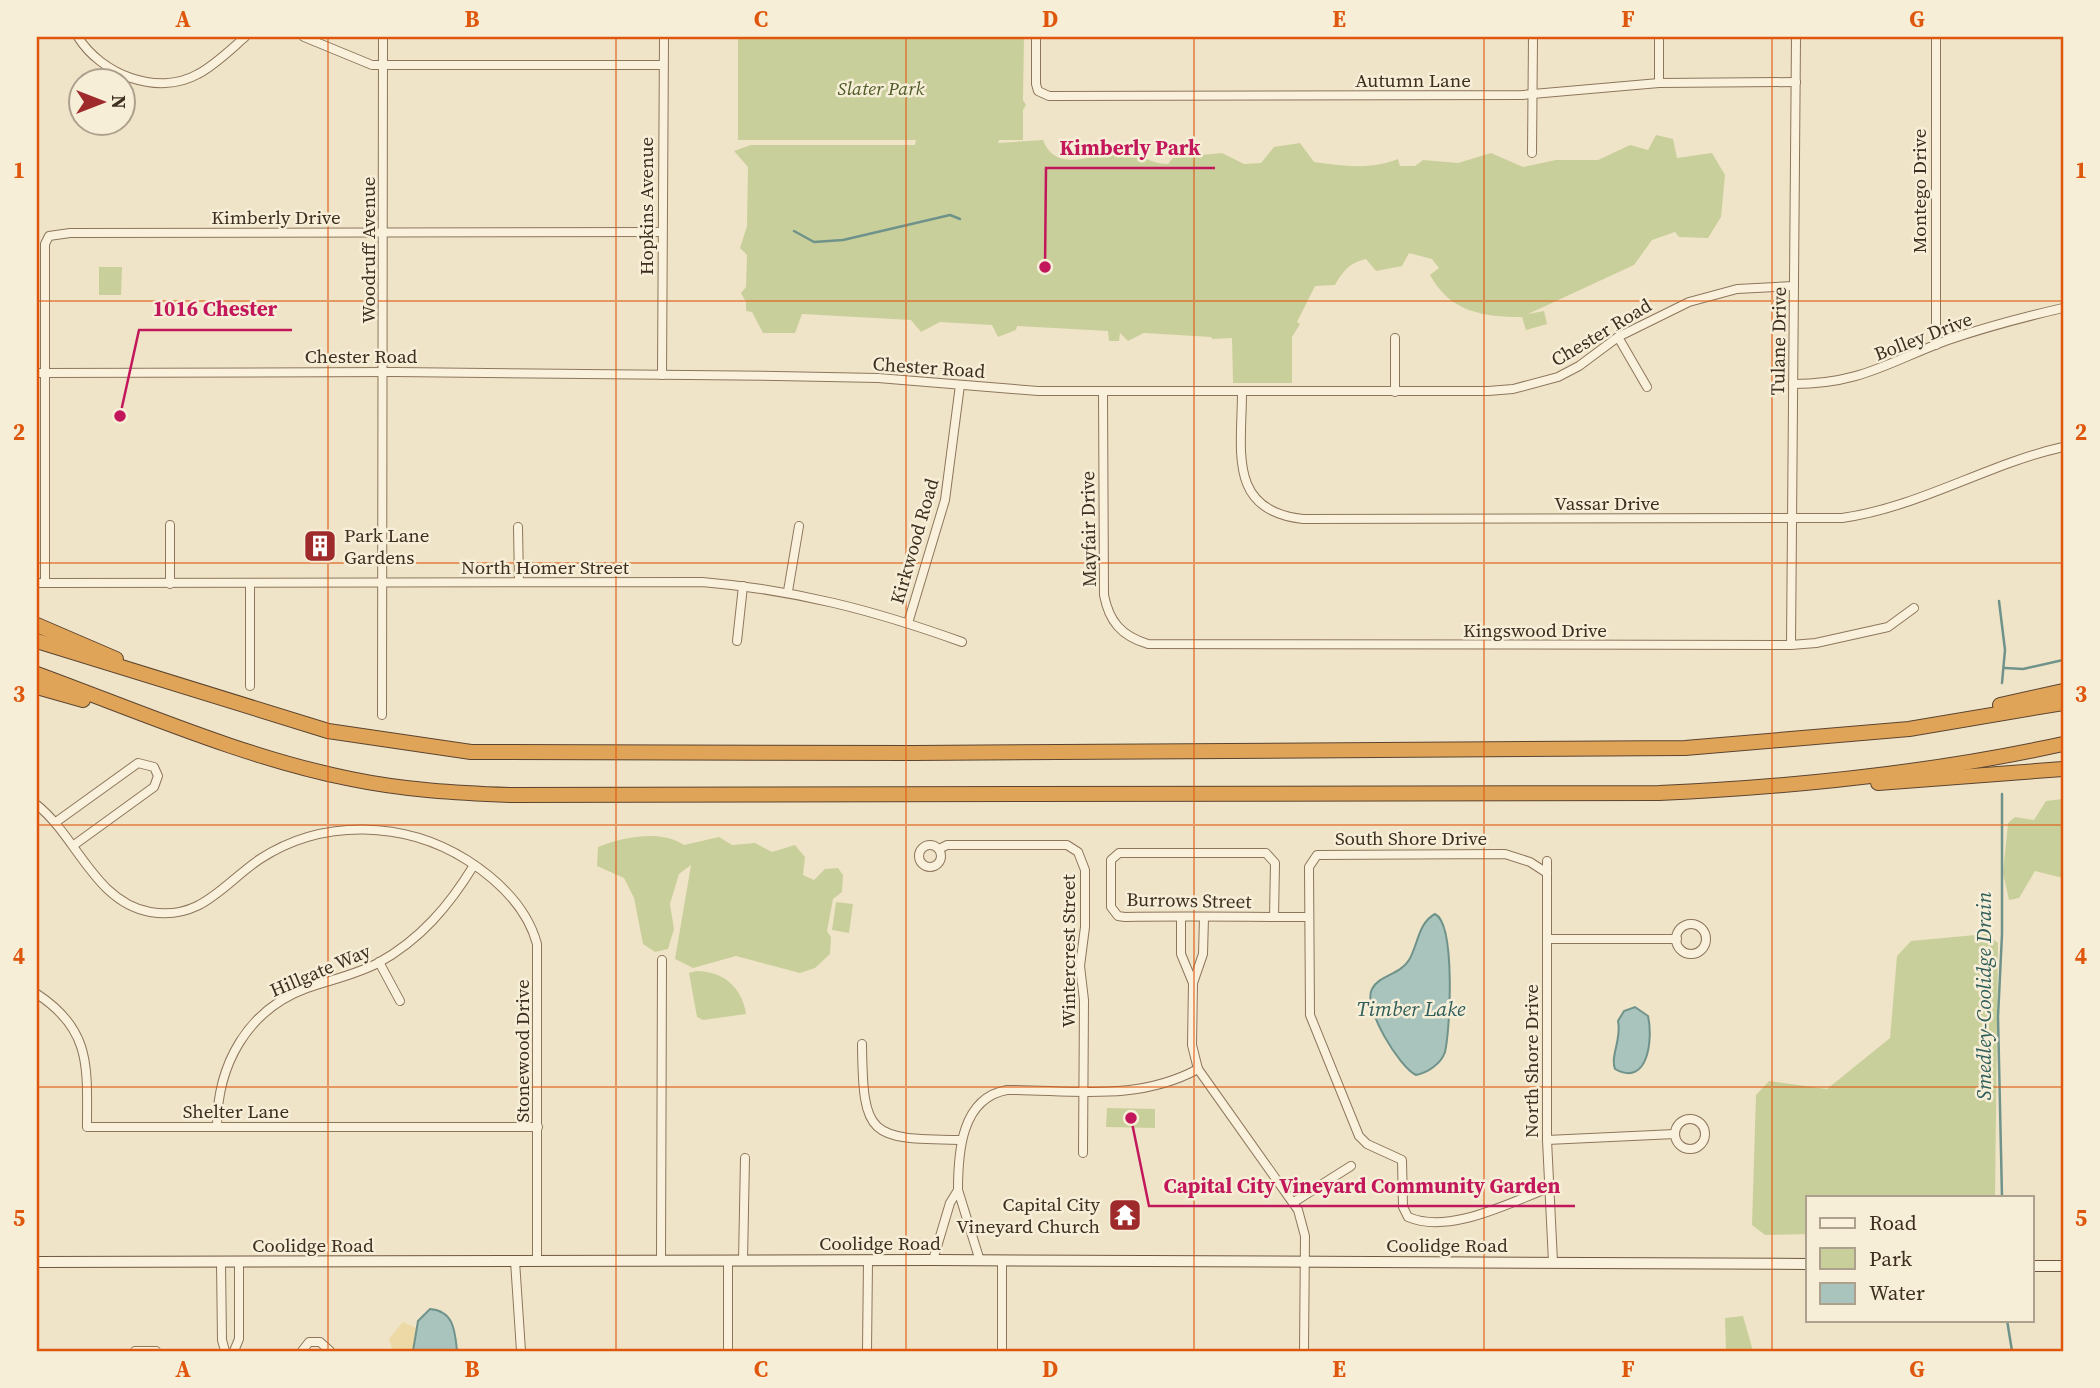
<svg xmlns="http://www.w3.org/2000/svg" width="2100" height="1388" viewBox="0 0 2100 1388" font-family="'Source Serif 4',serif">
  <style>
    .green { fill: #c9cf9b }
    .sand { fill: #ecd9a5 }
    .water { fill: #a9c4bc; stroke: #6f938a; stroke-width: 2 }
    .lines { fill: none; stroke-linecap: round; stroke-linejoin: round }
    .stream { stroke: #6f938a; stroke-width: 2.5 }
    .street-casing { stroke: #8d765c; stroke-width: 10 }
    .secondary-casing { stroke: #6f573f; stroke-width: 12 }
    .highway-casing { stroke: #5b4430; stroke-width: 16 }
    .street { stroke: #faf1dc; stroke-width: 8 }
    .secondary { stroke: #faf1dc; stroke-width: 10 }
    .highway { stroke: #e0a458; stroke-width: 14 }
    .grid { fill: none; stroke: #df570d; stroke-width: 2; stroke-opacity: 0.55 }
    .labels { text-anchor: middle; stroke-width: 5; stroke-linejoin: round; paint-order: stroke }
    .street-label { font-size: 19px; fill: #3d2e20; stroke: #f7eed8 }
    .park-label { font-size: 19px; font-style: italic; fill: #4d5a26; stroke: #f7eed8 }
    .poi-label { font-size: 19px; fill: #3d2e20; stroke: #f7eed8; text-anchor: start }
    .water-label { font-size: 21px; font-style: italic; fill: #2f5d5a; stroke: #f7eed8 }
    .leader { fill: none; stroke: #c2185b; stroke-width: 2.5 }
    .callout-dot { fill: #c2185b; stroke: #f7eed8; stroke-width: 2.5 }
    .callout-label { font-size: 21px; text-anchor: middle; font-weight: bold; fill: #c2185b; stroke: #f7eed8; stroke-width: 5; stroke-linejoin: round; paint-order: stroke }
    .neatline { fill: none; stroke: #df570d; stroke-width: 2.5 }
    .grid-label { font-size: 23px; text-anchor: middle; font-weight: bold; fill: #df570d }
  </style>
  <rect width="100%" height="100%" fill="#f0e4c8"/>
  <g class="green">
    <path d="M738,37H1024L1023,100L1026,105L1023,110V140H999L998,143L1043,140C1058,179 1103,147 1133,153C1148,157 1148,163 1168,164L1173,158L1222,153L1244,164L1261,163L1274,147L1300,143L1314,162C1342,166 1372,170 1398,159L1400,166H1415L1423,160L1458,163L1491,153L1523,167L1556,160H1598L1630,145L1648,150L1656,135L1673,139L1677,158L1712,153L1725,175L1721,217L1708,238L1679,237L1675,232L1652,240L1634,265L1528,314L1544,311L1547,324L1526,330L1522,317C1483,317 1450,312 1430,275L1439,268L1432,259L1409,253L1402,266L1376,271L1366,259C1349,263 1344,270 1335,285L1315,286L1297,322L1300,324L1292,337V383H1233L1232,338L1212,339L1211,337L1144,333L1128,341L1120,333L1119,341H1109L1108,331L1017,326L1016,330L998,337L992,325L940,322L921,332L911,320L802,314L795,333H763L752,312L746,311V302L741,293L746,287L747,255L740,248L747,226L748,167L734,151L751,145H915L916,140H738Z"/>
    <polygon points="99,267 122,267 121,295 99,295"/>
    <polygon points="2063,799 2063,878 2035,871 2019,898 2009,900 2003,873 2008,823 2015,817 2034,820 2046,801"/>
    <path d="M719,837L732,845L755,843L772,852L795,845L805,857L803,875L814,880L825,869L838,868L843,875L842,892L833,899L827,931L831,937L830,954L815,968L800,973L736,956L693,968L675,959L691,865L679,874L670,904L674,929L668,949L655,952L643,944L634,898L624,878L597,866L598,847C622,837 661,829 684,845Z"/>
    <polygon points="836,902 853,904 849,933 832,930"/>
    <polygon points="1986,934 1998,943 1995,1197 1808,1197 1808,1234 1765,1235 1752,1225 1756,1095 1769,1081 1827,1089 1890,1038 1897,956 1911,941"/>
    <path d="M696,971C723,971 742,987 746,1014L703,1020L697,1017L689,973Z"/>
    <polygon points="1107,1108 1155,1109 1155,1128 1106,1127"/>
    <polygon points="1743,1316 1753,1351 1726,1351 1725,1318"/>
  </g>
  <polygon class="sand" points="403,1322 416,1328 413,1351 393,1351 389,1339"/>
  <g class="water">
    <path d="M1435,914C1456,924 1450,1031 1445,1052C1441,1064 1427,1073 1416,1075C1400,1068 1362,1007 1372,989C1379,975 1400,975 1409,960C1418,945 1418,923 1435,914Z"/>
    <path d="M1635,1007L1648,1016C1653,1037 1649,1088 1615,1069C1610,1056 1622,1039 1618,1021L1624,1011Z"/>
    <path d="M430,1309C454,1311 455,1331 457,1351H413L418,1321Z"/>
  </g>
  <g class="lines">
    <g class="stream">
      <polyline points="794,231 814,242 843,240 950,215 960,219"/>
      <polyline points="1999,601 2005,650 2002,683"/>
      <polyline points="2005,668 2023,669 2063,660"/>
      <polyline points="2002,1197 1998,1017 2002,934 2002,794"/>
      <polyline points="2007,1320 2012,1351"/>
    </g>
    <defs>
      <g id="street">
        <path d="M78,37C101,74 157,97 198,74C215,65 230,50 245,37"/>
        <polyline points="304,37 372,65 663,65"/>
        <polyline points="1036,37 1036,84 1038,91 1049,96 1522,95 1659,83 1796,82"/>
        <polyline points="1659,37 1659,83"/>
        <polyline points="1532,153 1533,37"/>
        <polyline points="1618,337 1647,387"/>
        <polyline points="1936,345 1936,37"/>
        <polyline points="37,373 395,372 776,376 878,378 1038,391 1488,391 1513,389 1558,377 1579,366 1618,337 1689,302 1737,289 1794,286"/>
        <polyline points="662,375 664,37"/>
        <path d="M1793,384C1861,384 1888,362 1948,340C1986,327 2024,317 2063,308"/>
        <path d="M1103,392L1104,595C1109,621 1121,636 1148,644L1791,645L1816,643L1888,627L1914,608"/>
        <path d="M1242,392C1242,450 1227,511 1303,519L1842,518C1920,507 1987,464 2063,447"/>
        <polyline points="1395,392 1395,338"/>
        <polyline points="170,525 170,584"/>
        <polyline points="518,527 519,582"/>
        <path d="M37,583L702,582C796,590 873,610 962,642"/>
        <polyline points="45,583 45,244 49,236 70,233 662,232"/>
        <polyline points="250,583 250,686"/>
        <polyline points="788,591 799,526"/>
        <polyline points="908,623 945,500 960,385"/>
        <polyline points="737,641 743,586"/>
        <polyline points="1791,645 1796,37"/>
        <polyline points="382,715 383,37"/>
        <path d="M37,805C77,837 95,902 150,912C201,921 223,884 260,859C323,818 405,821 467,860C498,880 527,907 537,944V1261"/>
        <polyline points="56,822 138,763 154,767 158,776 154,787 74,845"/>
        <circle cx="930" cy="856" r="11"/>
        <polyline points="939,849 947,845 1067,845 1078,852 1085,870 1085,927 1080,966 1084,1000 1083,1153"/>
        <polyline points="1547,861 1547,1140 1553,1262"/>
        <path d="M1547,873L1530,862L1505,854L1317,855L1309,867L1310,1015L1359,1136L1367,1144L1402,1160L1403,1207L1408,1217C1450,1235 1510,1202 1549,1188"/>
        <polyline points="1181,917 1181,954 1193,983"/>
        <polyline points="1204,917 1203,954 1193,983 1192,1045 1198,1069 1298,1210 1305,1236 1304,1351"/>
        <path d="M1274,917L1275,863L1266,853H1119L1111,860V907L1118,916L1125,917C1186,916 1247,917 1309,917"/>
        <circle cx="1691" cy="939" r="15"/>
        <polyline points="1547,939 1677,939"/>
        <polyline points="379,962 400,1001"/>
        <path d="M37,994C92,1030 87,1068 87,1127H538"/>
        <path d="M862,1044C863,1137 869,1139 960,1140"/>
        <circle cx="1690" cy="1134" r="15"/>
        <path d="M217,1127C217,1065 247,1010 307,988C330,980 355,975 378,963C420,940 449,906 474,865"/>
        <polyline points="1547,1140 1675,1134"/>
        <path d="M958,1190C958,1153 961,1098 1007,1090C1074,1090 1137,1102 1198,1069"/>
        <polyline points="1294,1202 1351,1166"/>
        <polyline points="661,1260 662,960"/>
        <polyline points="933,1260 950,1203 958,1190 980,1261"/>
        <polyline points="515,1261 521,1351"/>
        <polyline points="743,1261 745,1158"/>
        <polyline points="221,1263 222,1340 225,1351"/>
        <polyline points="135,1351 156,1351"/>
        <polyline points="234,1351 239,1339 239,1263"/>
        <polyline points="302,1351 309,1342 320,1342 330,1351"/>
        <polyline points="728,1351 728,1261"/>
        <polyline points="867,1351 868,1261"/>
        <polyline points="1002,1351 1002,1261"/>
      </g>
      <g id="secondary">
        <polyline points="37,1262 933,1260 1808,1264"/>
        <polyline points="2032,1266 2063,1266"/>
      </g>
      <g id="highway">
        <polyline points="37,625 116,659"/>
        <polyline points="37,641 328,731 471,752 913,753 1685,748 1909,729 2063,703"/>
        <path d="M37,674C138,711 245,758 351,779C404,790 456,793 510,795L1659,793C1794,787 1931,773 2063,744"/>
        <polyline points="37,687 83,700"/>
        <polyline points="2000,705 2063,691"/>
        <polyline points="1878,783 2063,769"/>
      </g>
    </defs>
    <use href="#street" class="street-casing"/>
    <use href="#secondary" class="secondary-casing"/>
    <use href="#highway" class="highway-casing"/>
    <use href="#street" class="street"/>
    <use href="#secondary" class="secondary"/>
    <use href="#highway" class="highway"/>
  </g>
  <path class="grid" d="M328,37V1351M616,37V1351M906,37V1351M1194,37V1351M1484,37V1351M1772,37V1351M37,301H2063M37,563H2063M37,825H2063M37,1087H2063"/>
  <defs>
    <symbol id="building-square" viewBox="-11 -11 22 22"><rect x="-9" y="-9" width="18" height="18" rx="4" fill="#9e2a2b" stroke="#f7eed8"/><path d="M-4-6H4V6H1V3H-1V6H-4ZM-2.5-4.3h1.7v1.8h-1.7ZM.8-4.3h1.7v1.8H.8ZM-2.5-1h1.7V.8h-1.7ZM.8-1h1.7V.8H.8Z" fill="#fff"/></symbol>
    <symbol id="temple-square" viewBox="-11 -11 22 22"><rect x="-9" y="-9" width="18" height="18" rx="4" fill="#9e2a2b" stroke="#f7eed8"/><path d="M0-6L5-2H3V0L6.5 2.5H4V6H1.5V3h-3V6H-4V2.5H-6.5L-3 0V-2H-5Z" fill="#fff"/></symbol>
  </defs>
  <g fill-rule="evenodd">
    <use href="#building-square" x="301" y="527" width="38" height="38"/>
    <use href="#temple-square" x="1106" y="1196" width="38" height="38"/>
  </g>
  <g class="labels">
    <g class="street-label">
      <text x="1413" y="87">Autumn Lane</text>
      <text transform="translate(1919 191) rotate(-90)" y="7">Montego Drive</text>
      <text transform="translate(646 206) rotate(-90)" y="7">Hopkins Avenue</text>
      <text x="276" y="224">Kimberly Drive</text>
      <text transform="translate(368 250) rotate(-90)" y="7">Woodruff Avenue</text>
      <text transform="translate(1601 332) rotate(-31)" y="7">Chester Road</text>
      <text transform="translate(1923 336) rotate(-21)" y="7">Bolley Drive</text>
      <text transform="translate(1778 341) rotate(-89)" y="7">Tulane Drive</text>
      <text x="361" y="363">Chester Road</text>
      <text transform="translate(929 367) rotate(4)" y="7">Chester Road</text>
      <text x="1607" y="510">Vassar Drive</text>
      <text transform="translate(1088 529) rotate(-91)" y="7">Mayfair Drive</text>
      <text transform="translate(914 541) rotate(-74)" y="7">Kirkwood Road</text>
      <text x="545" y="574">North Homer Street</text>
      <text x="1535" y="637">Kingswood Drive</text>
      <text x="1411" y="845">South Shore Drive</text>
      <text transform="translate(1189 900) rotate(1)" y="7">Burrows Street</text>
      <text transform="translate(1068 951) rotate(-90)" y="7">Wintercrest Street</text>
      <text transform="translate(320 970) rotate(-23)" y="7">Hillgate Way</text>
      <text transform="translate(522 1051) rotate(-90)" y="7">Stonewood Drive</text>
      <text transform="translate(1531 1061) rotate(-90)" y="7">North Shore Drive</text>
      <text x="236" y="1118">Shelter Lane</text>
      <text x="880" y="1250">Coolidge Road</text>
      <text x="313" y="1252">Coolidge Road</text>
      <text x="1447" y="1252">Coolidge Road</text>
    </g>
    <g class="park-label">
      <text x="881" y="95">Slater Park</text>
    </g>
    <g class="poi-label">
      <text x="344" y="542">Park Lane<tspan x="344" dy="22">Gardens</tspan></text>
      <text x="1100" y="1211" text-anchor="end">Capital City<tspan x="1100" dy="22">Vineyard Church</tspan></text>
    </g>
    <g class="water-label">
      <text transform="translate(1984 996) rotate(-90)" y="7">Smedley-Coolidge Drain</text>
      <text x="1411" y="1016">Timber Lake</text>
    </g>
  </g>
  <path class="leader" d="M1045 267L1046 168H1215M120 416L139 330H292M1131 1118L1149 1206H1575"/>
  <g class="callout-dot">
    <circle cx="1045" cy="267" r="7"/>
    <circle cx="120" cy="416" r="7"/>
    <circle cx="1131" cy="1118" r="7"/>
  </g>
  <g class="callout-label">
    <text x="1130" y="155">Kimberly Park</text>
    <text x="215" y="316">1016 Chester</text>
    <text x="1362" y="1193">Capital City Vineyard Community Garden</text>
  </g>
  <rect width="2100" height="1388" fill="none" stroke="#f7eed8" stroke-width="77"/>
  <rect x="1806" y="1196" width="228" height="126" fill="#f7eed8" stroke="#ada18e" stroke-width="2"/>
  <rect x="1820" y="1218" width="35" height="10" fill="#faf1dc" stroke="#ada18e" stroke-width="2"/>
  <text x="1869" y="1230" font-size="21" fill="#3d2e20">Road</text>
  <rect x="1820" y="1248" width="35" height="21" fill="#c9cf9b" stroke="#ada18e" stroke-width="2"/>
  <text x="1869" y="1266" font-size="21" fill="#3d2e20">Park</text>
  <rect x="1820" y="1283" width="35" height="21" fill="#a9c4bc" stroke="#ada18e" stroke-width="2"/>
  <text x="1869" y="1300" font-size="21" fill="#3d2e20">Water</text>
  <g transform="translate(102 102) rotate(90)"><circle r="33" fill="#f7eed8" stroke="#ada18e" stroke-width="2"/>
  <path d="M0-5L12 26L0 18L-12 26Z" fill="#9e2a2b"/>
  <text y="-10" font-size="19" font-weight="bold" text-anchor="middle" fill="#3d2e20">N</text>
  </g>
  <rect x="38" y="38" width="2024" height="1312" class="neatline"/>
  <g class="grid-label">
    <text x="183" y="27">A</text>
    <text x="472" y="27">B</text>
    <text x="761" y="27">C</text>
    <text x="1050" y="27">D</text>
    <text x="1339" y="27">E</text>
    <text x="1628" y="27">F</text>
    <text x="1917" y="27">G</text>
    <text x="19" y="178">1</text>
    <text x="2081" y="178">1</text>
    <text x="19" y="440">2</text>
    <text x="2081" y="440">2</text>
    <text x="19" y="702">3</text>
    <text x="2081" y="702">3</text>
    <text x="19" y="964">4</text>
    <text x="2081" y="964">4</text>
    <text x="19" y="1226">5</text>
    <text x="2081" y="1226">5</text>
    <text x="183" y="1377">A</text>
    <text x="472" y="1377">B</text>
    <text x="761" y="1377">C</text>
    <text x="1050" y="1377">D</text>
    <text x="1339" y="1377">E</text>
    <text x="1628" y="1377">F</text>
    <text x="1917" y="1377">G</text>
  </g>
</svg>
